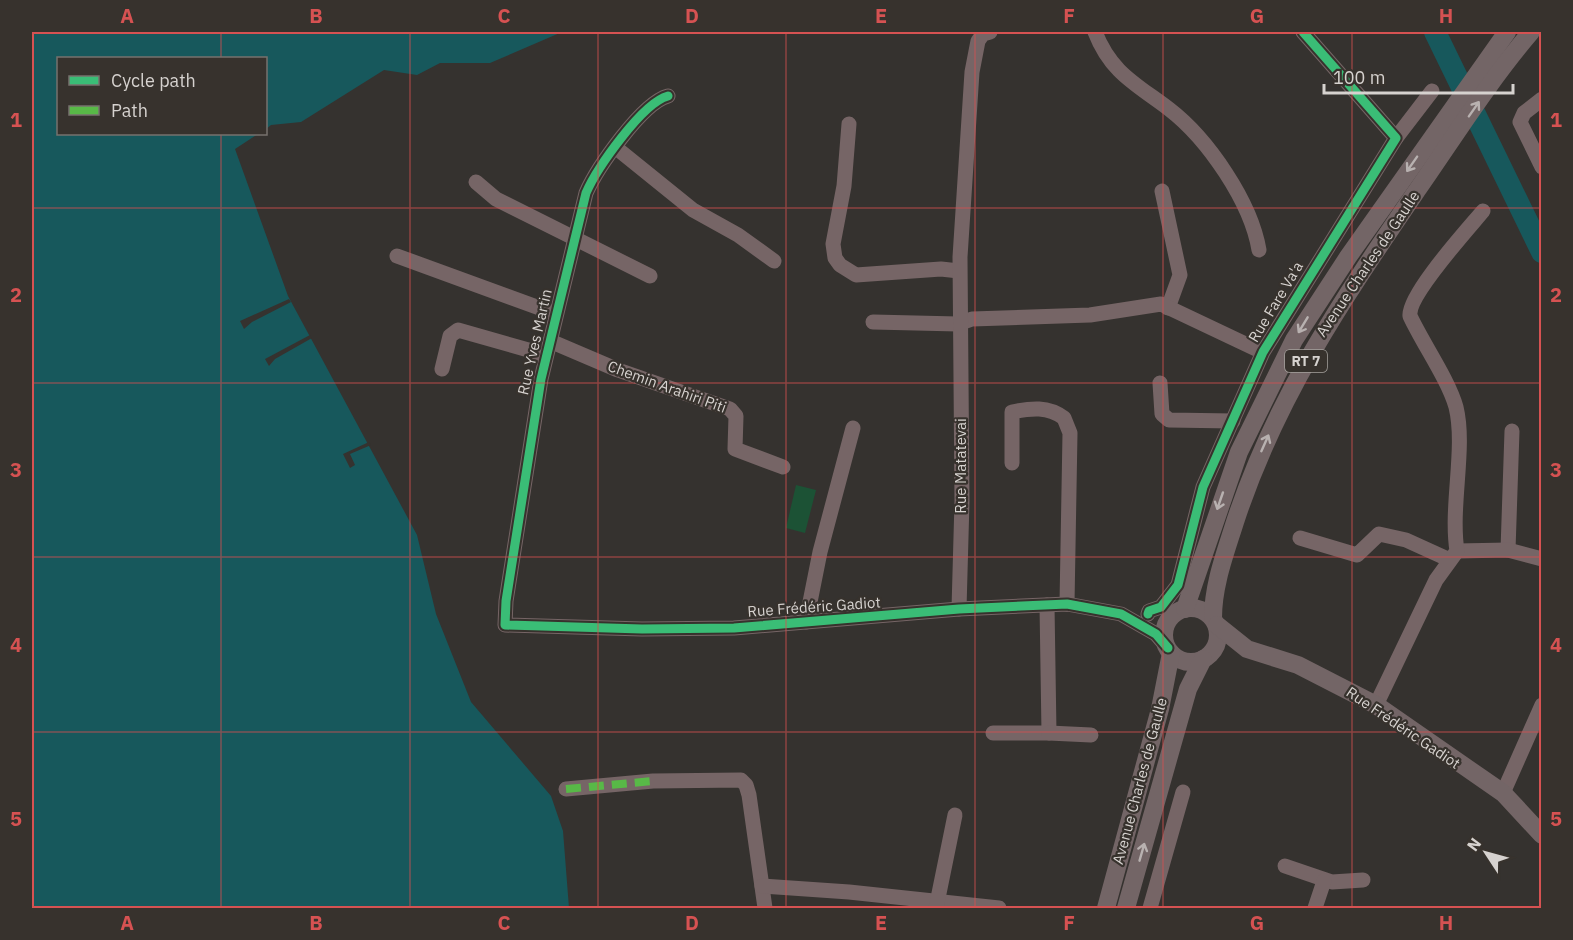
<svg xmlns="http://www.w3.org/2000/svg" width="1573" height="940" viewBox="0 0 1573 940" font-family="'IBM Plex Sans',sans-serif">
  <style>
    .green { fill: #1c5235 }
    .water { fill: #17585c }
    .pier { fill: #35322f }
    .lines { fill: none; stroke-linecap: round; stroke-linejoin: round }
    .river { stroke: #17585c; stroke-width: 22 }
    .minor { stroke: #766566; stroke-width: 15 }
    .major { stroke: #736566; stroke-width: 18 }
    .quiet { stroke: #58b947; stroke-width: 8; stroke-dasharray: 15 8; stroke-linecap: butt }
    .cycleway-casing { stroke: #37322d; stroke-width: 13 }
    .cycleway { stroke: #3abd76; stroke-width: 9 }
    .oneway { stroke: #b8b1b0 }
    .grid { fill: none; stroke: #d65252; stroke-width: 1.5; stroke-opacity: 0.55 }
    .labels { text-anchor: middle; stroke-width: 4.5; stroke-linejoin: round; paint-order: stroke }
    .shield { fill: #37322d; stroke: #a6a29e; stroke-width: 1.5 }
    .shield-label { font-size: 14px; font-weight: bold; fill: #d6d2cf }
    .street-label { font-size: 15px; fill: #d6d2cf; stroke: #37322d }
    .neatline { fill: none; stroke: #d65252; stroke-width: 2 }
    .grid-label { font-size: 20px; text-anchor: middle; font-weight: bold; fill: #d65252 }
  </style>
  <rect width="100%" height="100%" fill="#35322f"/>
  <polygon class="green" points="796,485 816,490 805,533 786,528"/>
  <polygon class="water" points="32,32 562,32 490,63 440,63 417,75 384,70 301,122 271,125 266,129 266,58 58,58 58,134 258,134 235,149 288,296 417,535 436,614 471,702 551,796 563,831 569,908 32,908"/>
  <g class="pier">
    <polygon points="289,299 291,302 252,322 244,329 240,321"/>
    <polygon points="310,335 312,338 275,359 269,366 265,359"/>
    <polygon points="369,442 371,445 350,454 355,465 350,468 343,454"/>
  </g>
  <g class="lines">
    <polyline class="river" points="1435,32 1542,252"/>
    <g class="minor">
      <path d="M1095,32C1111,73 1136,84 1169,109C1208,139 1251,202 1259,250"/>
      <path d="M668,96C642,103 597,168 586,193L541,379L506,601L505,625L642,629L734,628L959,609L1067,604L1121,614L1156,634L1168,648"/>
      <polyline points="1542,99 1524,113 1520,122 1542,167"/>
      <polyline points="849,124 844,186 833,244 835,258 840,265 856,275 941,269 959,271"/>
      <polyline points="1396,138 1432,91"/>
      <polyline points="615,147 693,210 738,235 774,261"/>
      <polyline points="476,182 496,199 650,276"/>
      <polyline points="1162,191 1180,275 1168,308"/>
      <polyline points="397,256 556,314"/>
      <polyline points="873,322 958,324 972,319 1090,315 1161,304 1256,349"/>
      <polyline points="550,341 618,370 730,409 736,416 735,449 783,467"/>
      <polyline points="442,369 450,336 458,330 546,355"/>
      <polyline points="1160,383 1162,414 1169,420 1233,421"/>
      <path d="M1012,463V412C1031,408 1048,406 1064,418L1070,433L1067,604"/>
      <polyline points="1300,538 1357,555 1379,534 1406,540 1450,560"/>
      <polyline points="1508,550 1512,431"/>
      <polyline points="1457,551 1508,550 1542,559"/>
      <polyline points="959,609 962,501 960,257 972,72 978,41 983,34 990,32"/>
      <polyline points="1148,614 1149,611 1161,607 1178,585 1203,487 1263,352 1396,138 1303,32"/>
      <polyline points="806,622 820,552 853,428"/>
      <path d="M1376,705L1436,580L1457,551C1450,506 1466,448 1456,407C1448,379 1423,344 1410,316C1407,296 1468,229 1483,211"/>
      <polyline points="993,733 1049,733 1047,605"/>
      <polyline points="1049,733 1091,735"/>
      <polyline points="566,789 653,781 741,780 746,785 749,795 765,908"/>
      <polyline points="1503,793 1542,705"/>
      <polyline points="1285,866 1332,882 1363,880"/>
      <polyline points="762,886 849,892 999,908"/>
      <polyline points="936,908 955,815"/>
      <polyline points="1150,908 1183,792"/>
      <polyline points="1315,908 1324,881"/>
    </g>
    <g class="major">
      <circle cx="1191" cy="635" r="27"/>
      <polyline points="1185,609 1239,452 1294,340 1348,257 1507,32"/>
      <path d="M1213,618C1213,585 1225,554 1235,522C1277,394 1345,296 1420,186C1456,134 1490,80 1531,32"/>
      <polyline points="1217,625 1247,649 1298,665 1376,705 1503,793 1542,835"/>
      <polyline points="1106,908 1160,709 1171,653"/>
      <polyline points="1126,908 1188,689 1203,659"/>
    </g>
    <polyline class="quiet" points="566,789 653,781"/>
    <defs>
      <g id="cycleway">
        <path d="M668,96C642,103 597,168 586,193L541,379L506,601L505,625L642,629L734,628L959,609L1067,604L1121,614L1156,634L1168,648"/>
        <polyline points="1148,614 1149,611 1161,607 1178,585 1203,487 1263,352 1396,138 1303,32"/>
      </g>
    </defs>
    <use href="#cycleway" class="cycleway-casing"/>
    <use href="#cycleway" class="cycleway"/>
  </g>
  <defs><path id="oneway-shaft" d="M-6 0H5M1.5-3L5.5 0L1.5 3" fill="none" stroke-width="1.6" stroke-linecap="round" stroke-linejoin="round" transform="scale(1.5)"/></defs>
  <g class="oneway">
    <use href="#oneway-shaft" transform="translate(1474 109) rotate(-55)"/>
    <use href="#oneway-shaft" transform="translate(1412 164) rotate(125)"/>
    <use href="#oneway-shaft" transform="translate(1303 325) rotate(121)"/>
    <use href="#oneway-shaft" transform="translate(1265 443) rotate(-66)"/>
    <use href="#oneway-shaft" transform="translate(1220 501) rotate(109)"/>
    <use href="#oneway-shaft" transform="translate(1142 852) rotate(-74)"/>
  </g>
  <path class="grid" d="M221,32V58M410,32V908M598,32V908M786,32V908M975,32V908M1163,32V908M1352,32V908M221,134V908M32,208H1542M32,383H1542M32,557H1542M32,732H1542"/>
  <g class="labels">
    <rect class="shield" x="1285" y="350" width="42" height="22" rx="4.5"/>
    <g class="shield-label">
      <text x="1306" y="366">RT 7</text>
    </g>
    <g class="street-label">
      <text transform="translate(1368 264) rotate(-56)" y="5">Avenue Charles de Gaulle</text>
      <text transform="translate(1276 302) rotate(-59)" y="5">Rue Fare Va'a</text>
      <text transform="translate(535 342) rotate(-77)" y="5">Rue Yves Martin</text>
      <text transform="translate(667 387) rotate(20)" y="5">Chemin Arahiri Piti</text>
      <text transform="translate(961 466) rotate(-90)" y="5">Rue Matatevai</text>
      <text transform="translate(814 607) rotate(-4)" y="5">Rue Frédéric Gadiot</text>
      <text transform="translate(1403 728) rotate(34)" y="5">Rue Frédéric Gadiot</text>
      <text transform="translate(1140 781) rotate(-75)" y="5">Avenue Charles de Gaulle</text>
    </g>
  </g>
  <rect width="1573" height="940" fill="none" stroke="#37322d" stroke-width="66"/>
  <rect x="57" y="57" width="210" height="78" fill="#37322d" stroke="#77726e" stroke-width="1.5"/>
  <rect x="69" y="76" width="30" height="9" fill="#3abd76" stroke="#77726e" stroke-width="1.5"/>
  <text x="111" y="87" font-size="18" fill="#d6d2cf">Cycle path</text>
  <rect x="69" y="106" width="30" height="9" fill="#58b947" stroke="#77726e" stroke-width="1.5"/>
  <text x="111" y="117" font-size="18" fill="#d6d2cf">Path</text>
  <g transform="translate(1486 853) rotate(306)" stroke="#37322d" stroke-width="4.5" paint-order="stroke">
  <path d="M0-4.5L10 22L0 15L-10 22Z" fill="#d6d2cf"/>
  <text y="-9" font-size="16" font-weight="bold" text-anchor="middle" fill="#d6d2cf">N</text>
  </g>
  <path d="M1324 84v9h189v-9" fill="none" stroke="#d6d2cf" stroke-width="3"/>
  <text x="1333" y="84" font-size="18" fill="#d6d2cf" stroke="#37322d" stroke-width="4.5" paint-order="stroke">100 m</text>
  <rect x="33" y="33" width="1507" height="874" class="neatline"/>
  <g class="grid-label">
    <text x="127" y="23">A</text>
    <text x="316" y="23">B</text>
    <text x="504" y="23">C</text>
    <text x="692" y="23">D</text>
    <text x="881" y="23">E</text>
    <text x="1069" y="23">F</text>
    <text x="1257" y="23">G</text>
    <text x="1446" y="23">H</text>
    <text x="16" y="127">1</text>
    <text x="1556" y="127">1</text>
    <text x="16" y="302">2</text>
    <text x="1556" y="302">2</text>
    <text x="16" y="477">3</text>
    <text x="1556" y="477">3</text>
    <text x="16" y="652">4</text>
    <text x="1556" y="652">4</text>
    <text x="16" y="826">5</text>
    <text x="1556" y="826">5</text>
    <text x="127" y="930">A</text>
    <text x="316" y="930">B</text>
    <text x="504" y="930">C</text>
    <text x="692" y="930">D</text>
    <text x="881" y="930">E</text>
    <text x="1069" y="930">F</text>
    <text x="1257" y="930">G</text>
    <text x="1446" y="930">H</text>
  </g>
</svg>
